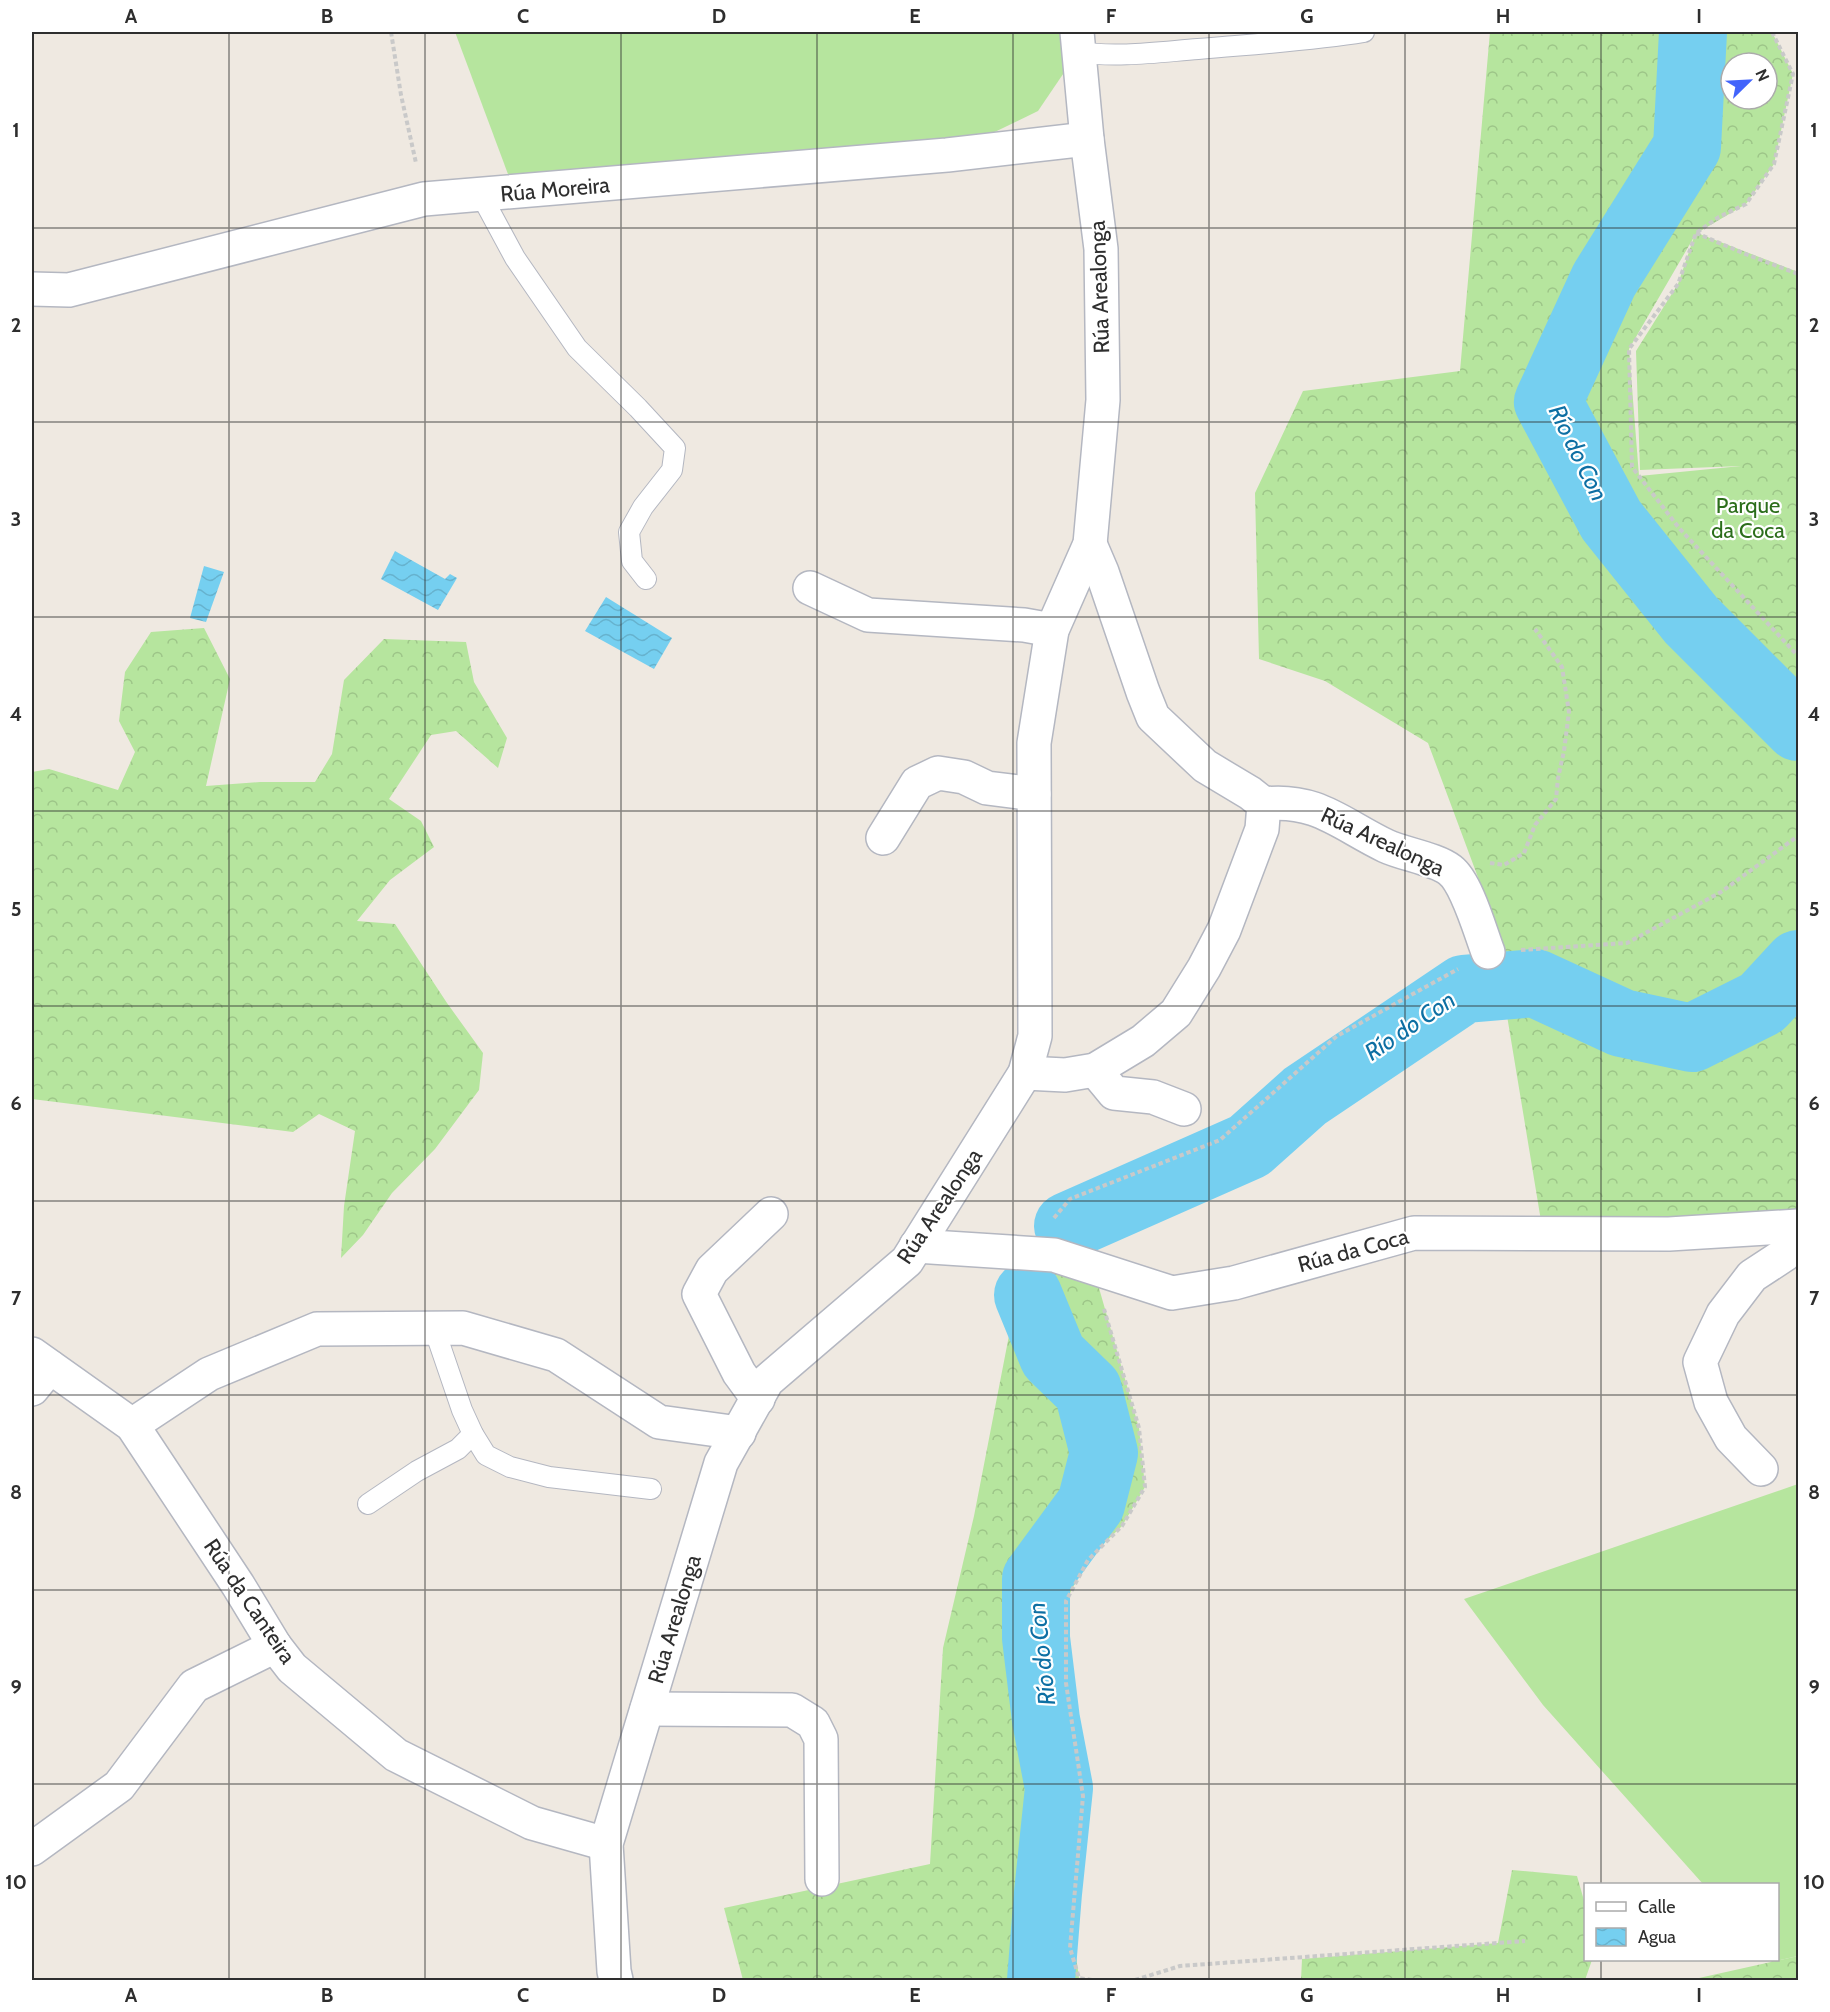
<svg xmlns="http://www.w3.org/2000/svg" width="1830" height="2012" viewBox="0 0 1830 2012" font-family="Cabin,sans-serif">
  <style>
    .grass { fill: #b6e59e }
    .forest { fill: url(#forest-crowns); fill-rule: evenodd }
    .water { fill: url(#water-waves) }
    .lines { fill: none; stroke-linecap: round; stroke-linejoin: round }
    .river { stroke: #75cff0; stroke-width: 68 }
    .service-casing { stroke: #b4b7c1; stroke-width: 22 }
    .minor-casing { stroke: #b4b7c1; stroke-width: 36 }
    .path { stroke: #c9c9c9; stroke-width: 4; stroke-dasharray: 4.5 3; stroke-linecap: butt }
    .service { stroke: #fff; stroke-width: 20 }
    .minor { stroke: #fff; stroke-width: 33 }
    .grid { fill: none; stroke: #2e2e2e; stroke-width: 1.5; stroke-opacity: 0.55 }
    .labels { text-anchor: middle; stroke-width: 4.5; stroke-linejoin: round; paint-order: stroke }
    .street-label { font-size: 22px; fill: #2e2e2e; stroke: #fff }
    .park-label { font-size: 22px; fill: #2c6e1b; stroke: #fff }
    .water-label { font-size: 24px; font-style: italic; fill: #0d6fa3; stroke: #fff }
    .neatline { fill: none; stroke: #2e2e2e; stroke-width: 2 }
    .grid-label { font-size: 20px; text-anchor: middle; font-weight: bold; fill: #2e2e2e }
  </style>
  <defs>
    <pattern id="forest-crowns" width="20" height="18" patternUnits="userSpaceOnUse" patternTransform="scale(1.5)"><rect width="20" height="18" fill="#b6e59e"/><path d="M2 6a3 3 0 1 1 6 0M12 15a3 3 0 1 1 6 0" fill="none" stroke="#9dc588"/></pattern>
    <pattern id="water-waves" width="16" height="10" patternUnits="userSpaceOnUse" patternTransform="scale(1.5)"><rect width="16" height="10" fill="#75cff0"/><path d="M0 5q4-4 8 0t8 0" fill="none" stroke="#66b2ce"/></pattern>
  </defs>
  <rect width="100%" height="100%" fill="#efe9e1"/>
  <g class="grass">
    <polygon points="455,32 1077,32 1078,52 1038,111 947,155 515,193"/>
    <polygon points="1798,1484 1798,1956 1772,1962 1770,1960 1778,1960 1778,1884 1703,1884 1543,1705 1464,1599"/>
  </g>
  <g class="forest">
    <path d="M1490,32H1772L1793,74L1774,164L1746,204L1697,233L1798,272V1226L1543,1233L1489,907L1428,743L1325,681L1259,659L1255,493L1303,391L1460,371ZM1731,63H1767V99H1731ZM1694,237L1678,284L1636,351L1640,470L1741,466L1639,476L1629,349Z"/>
    <polygon points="204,628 230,679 206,786 260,782 315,782 332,754 344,680 384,639 466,642 474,682 507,738 498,768 456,731 431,735 389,799 421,821 434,847 390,880 357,921 395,924 447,1003 483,1053 479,1090 435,1149 392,1193 363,1235 341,1258 344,1206 355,1131 319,1114 293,1132 32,1099 32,772 49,769 118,790 135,752 119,721 125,672 151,632"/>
    <polygon points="1025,1253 1093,1267 1139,1428 1145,1487 1122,1526 1087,1560 1066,1601 1066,1683 1083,1796 1072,1927 1079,1978 1092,1980 743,1980 724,1908 930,1864 943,1648 974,1516"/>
    <polygon points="1512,1870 1577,1876 1585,1904 1586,1960 1592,1960 1585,1980 1301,1980 1302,1959 1498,1943"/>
    <polygon points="1798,1956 1798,1980 1698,1980 1699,1978"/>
  </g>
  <g class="water">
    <polygon points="395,551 445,579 450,574 457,578 438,610 381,579"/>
    <polygon points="204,566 224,572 206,622 190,618"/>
    <polygon points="606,597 672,638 654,669 585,631"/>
  </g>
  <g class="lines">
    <g class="river">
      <polyline points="1693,32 1687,147 1604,280 1548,402 1611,520 1691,620 1798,727"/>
      <polyline points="1068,1226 1249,1146 1305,1096 1464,989 1535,983 1622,1023 1692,1038 1762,1003 1798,964"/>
      <polyline points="1028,1295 1053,1356 1088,1390 1104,1453 1091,1504 1036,1579 1036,1638 1046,1720 1059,1788 1048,1893 1041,1980"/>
    </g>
    <defs>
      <g id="service">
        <path d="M1078,52C1117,58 1159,52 1198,49C1254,44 1309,41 1364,32"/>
        <polyline points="481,195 515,258 577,348 638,408 675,448 672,470 643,507 629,532 632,561 646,579"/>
        <polyline points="434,1328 462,1410 473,1434 486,1455 510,1467 549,1477 651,1489"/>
        <polyline points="368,1504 417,1471 458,1449 473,1434"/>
      </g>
      <g id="minor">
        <polyline points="32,289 69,290 424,199 947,155 1087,139"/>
        <polyline points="810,588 868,615 1024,625 1052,630"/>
        <path d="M1264,804C1317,798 1342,825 1386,846C1403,854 1436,859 1450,870C1467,883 1480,931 1488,952"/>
        <polyline points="883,838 917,783 938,773 964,777 987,788 1034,794"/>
        <polyline points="1095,1070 1114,1093 1153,1097 1184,1109"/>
        <polyline points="1025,1073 1065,1075 1095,1070 1143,1041 1176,1013 1204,968 1224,930 1262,829 1264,804 1250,793 1205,766 1153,717 1143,692 1102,572 1090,544"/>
        <polyline points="916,1246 1054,1255 1172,1293 1234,1283 1414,1233 1669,1234 1798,1226"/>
        <polyline points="32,1354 132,1425 238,1585 275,1646 292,1668 396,1755 532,1823 606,1844"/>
        <polyline points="32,1389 50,1367"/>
        <polyline points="758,1399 739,1373 699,1294 712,1270 771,1214"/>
        <polyline points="132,1425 209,1374 317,1329 463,1328 556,1355 659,1422 739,1433"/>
        <polyline points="1761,1469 1731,1438 1711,1402 1700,1362 1723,1314 1752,1276 1784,1255 1798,1241"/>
        <polyline points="647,1709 792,1710 813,1723 821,1739 822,1879"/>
        <polyline points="32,1849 119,1786 194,1686 275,1646"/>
        <polyline points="616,1980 614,1971 606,1844 721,1463 767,1381 907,1261 1025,1073 1035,1036 1034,743 1052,630 1090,544 1103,400 1101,249 1087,139 1077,32"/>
      </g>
    </defs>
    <use href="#service" class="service-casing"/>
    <use href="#minor" class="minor-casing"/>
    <g class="path">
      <polyline points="391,32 401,95 416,163"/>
      <polyline points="1772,32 1793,74 1774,164 1746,204 1719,217 1696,233 1678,284 1629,349 1632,467 1679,528 1798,656"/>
      <polyline points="1696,233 1743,253 1798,274"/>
      <polyline points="1490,863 1504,865 1524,853 1535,825 1556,799 1558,778 1564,751 1569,712 1562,667 1535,629"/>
      <polyline points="1521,950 1627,943 1721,892 1798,836"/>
      <polyline points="1054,1218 1070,1199 1220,1140 1337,1036 1458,969"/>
      <polyline points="1092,1980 1079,1978 1070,1948 1083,1796 1066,1683 1066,1601 1088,1560 1122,1526 1145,1487 1139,1428 1104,1309"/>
      <polyline points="1135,1980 1180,1966 1525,1941"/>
    </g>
    <use href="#service" class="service"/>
    <use href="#minor" class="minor"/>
  </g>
  <path class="grid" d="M229,32V1980M425,32V1980M621,32V1980M817,32V1980M1013,32V1980M1209,32V1980M1405,32V1980M1601,32V1884M32,228H1798M32,422H1798M32,617H1798M32,811H1798M32,1006H1798M32,1201H1798M32,1395H1798M32,1590H1798M32,1784H1798M1601,1960V1980"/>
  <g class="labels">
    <g class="street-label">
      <text transform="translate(555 189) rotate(-5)" y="8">Rúa Moreira</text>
      <text transform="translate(1099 287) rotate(-92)" y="8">Rúa Arealonga</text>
      <text transform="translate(1383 841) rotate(25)" y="8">Rúa Arealonga</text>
      <text transform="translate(939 1206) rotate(-56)" y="8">Rúa Arealonga</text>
      <text transform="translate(1353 1250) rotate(-15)" y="8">Rúa da Coca</text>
      <text transform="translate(250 1601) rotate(56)" y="8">Rúa da Canteira</text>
      <text transform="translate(674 1619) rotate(-73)" y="8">Rúa Arealonga</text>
    </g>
    <g class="park-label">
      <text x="1748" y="513">Parque<tspan x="1748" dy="25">da Coca</tspan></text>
    </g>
    <g class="water-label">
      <text transform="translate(1578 453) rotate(64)" y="8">Río do Con</text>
      <text transform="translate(1410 1026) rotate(-34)" y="8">Río do Con</text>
      <text transform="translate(1042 1654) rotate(-96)" y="8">Río do Con</text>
    </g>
  </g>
  <rect width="1830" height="2012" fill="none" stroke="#ffffff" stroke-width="66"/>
  <rect x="1584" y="1883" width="195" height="78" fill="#ffffff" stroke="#ababab" stroke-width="1.5"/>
  <rect x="1596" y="1902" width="30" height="9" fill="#ffffff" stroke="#ababab" stroke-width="1.5"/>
  <text x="1638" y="1913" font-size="18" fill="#2e2e2e">Calle</text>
  <rect x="1596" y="1928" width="30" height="18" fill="url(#water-waves)" stroke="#ababab" stroke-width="1.5"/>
  <text x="1638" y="1943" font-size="18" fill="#2e2e2e">Agua</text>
  <g transform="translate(1749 81) rotate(66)"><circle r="28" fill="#ffffff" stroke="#ababab" stroke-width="1.5"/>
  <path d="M0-4.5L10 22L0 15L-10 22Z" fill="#4264fb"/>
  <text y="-9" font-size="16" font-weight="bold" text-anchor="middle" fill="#2e2e2e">N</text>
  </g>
  <rect x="33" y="33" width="1764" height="1946" class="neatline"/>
  <g class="grid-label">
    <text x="131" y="23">A</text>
    <text x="327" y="23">B</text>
    <text x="523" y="23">C</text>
    <text x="719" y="23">D</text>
    <text x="915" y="23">E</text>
    <text x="1111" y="23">F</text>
    <text x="1307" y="23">G</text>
    <text x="1503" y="23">H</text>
    <text x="1699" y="23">I</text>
    <text x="16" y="137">1</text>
    <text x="1814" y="137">1</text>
    <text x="16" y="332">2</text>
    <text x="1814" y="332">2</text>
    <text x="16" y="526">3</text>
    <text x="1814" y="526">3</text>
    <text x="16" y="721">4</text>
    <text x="1814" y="721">4</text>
    <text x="16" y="916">5</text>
    <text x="1814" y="916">5</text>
    <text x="16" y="1110">6</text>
    <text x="1814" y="1110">6</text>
    <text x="16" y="1305">7</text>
    <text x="1814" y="1305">7</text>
    <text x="16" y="1499">8</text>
    <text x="1814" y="1499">8</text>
    <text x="16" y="1694">9</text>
    <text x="1814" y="1694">9</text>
    <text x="16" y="1889">10</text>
    <text x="1814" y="1889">10</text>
    <text x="131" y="2002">A</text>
    <text x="327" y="2002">B</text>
    <text x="523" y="2002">C</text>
    <text x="719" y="2002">D</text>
    <text x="915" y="2002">E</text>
    <text x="1111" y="2002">F</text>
    <text x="1307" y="2002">G</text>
    <text x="1503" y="2002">H</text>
    <text x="1699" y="2002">I</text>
  </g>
</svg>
